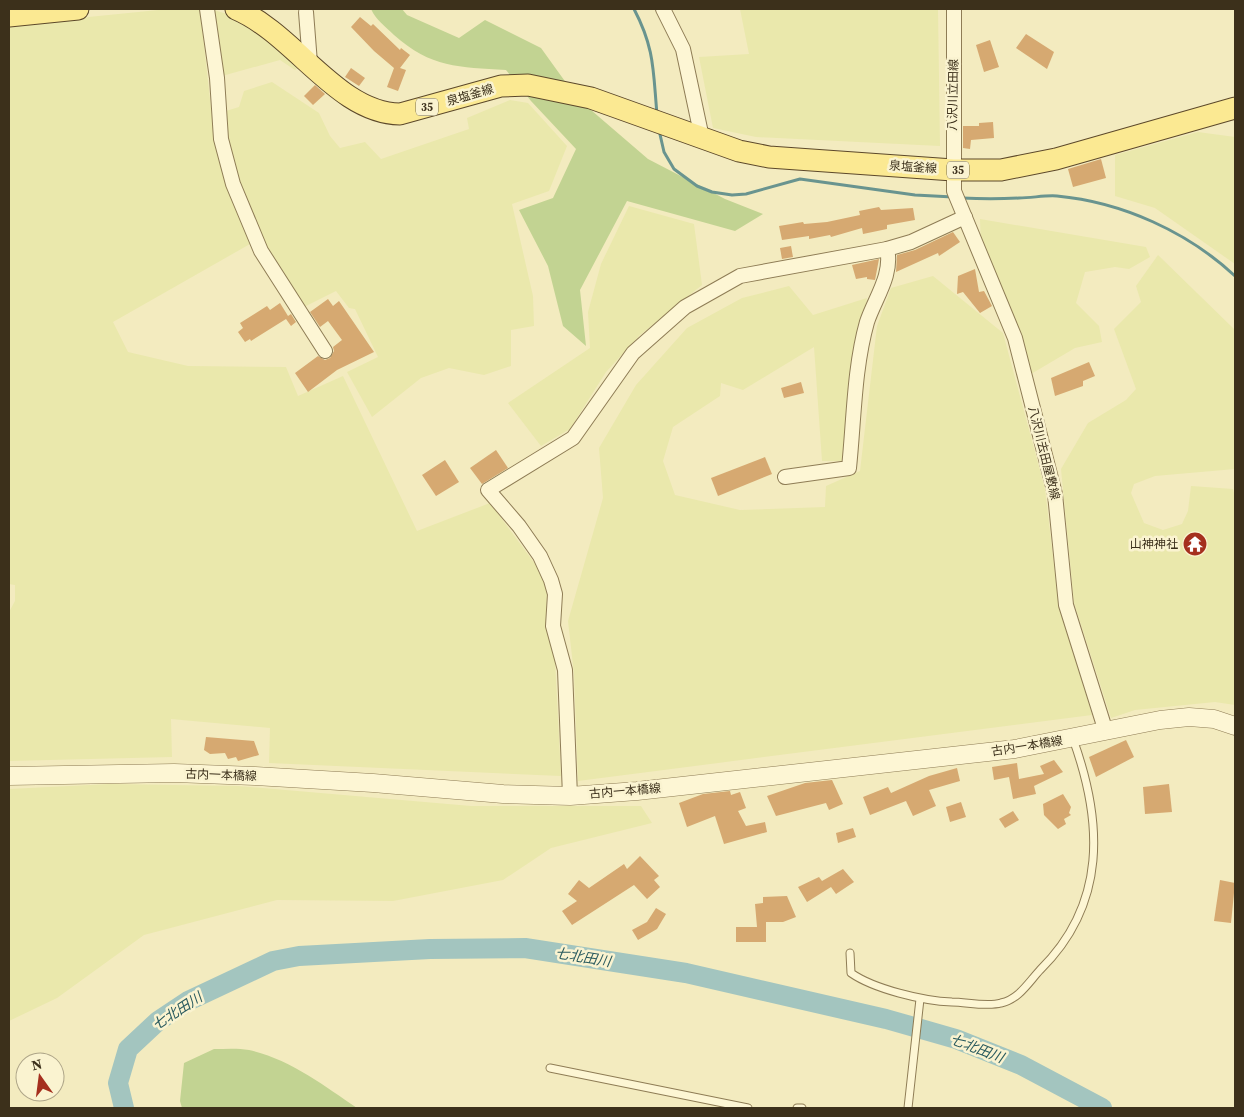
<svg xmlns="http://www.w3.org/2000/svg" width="1244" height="1117" viewBox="0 0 1244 1117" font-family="'Source Serif 4','Noto Sans JP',serif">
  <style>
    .farmland { fill: #eae8ac }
    .green { fill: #c2d392 }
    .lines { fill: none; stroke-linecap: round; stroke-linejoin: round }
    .stream { stroke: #69948f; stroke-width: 3 }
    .river { stroke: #a3c5bf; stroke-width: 20 }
    .building { fill: #d6a971 }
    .service-casing { stroke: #8e7c55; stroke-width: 9 }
    .minor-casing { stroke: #8e7c55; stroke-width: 16 }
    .tertiary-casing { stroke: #8e7c55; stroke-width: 19 }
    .primary-casing { stroke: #5c482a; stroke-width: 23 }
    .service { stroke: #fdf6d4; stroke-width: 7 }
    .minor { stroke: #fdf6d4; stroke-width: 14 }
    .tertiary { stroke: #fdf6d4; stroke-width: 18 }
    .primary { stroke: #fbe992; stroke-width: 21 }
    .labels { text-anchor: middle; stroke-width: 5; stroke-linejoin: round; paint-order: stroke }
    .shield { fill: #faf3d0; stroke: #756a51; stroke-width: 1 }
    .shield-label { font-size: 11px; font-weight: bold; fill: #3c301b }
    .street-label { font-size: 12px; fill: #3c301b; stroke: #faf3d0 }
    .poi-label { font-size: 12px; fill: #3c301b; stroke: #faf3d0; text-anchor: end }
    .water-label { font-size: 14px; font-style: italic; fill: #295a5e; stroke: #faf3d0 }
  </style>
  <rect width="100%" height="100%" fill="#f3ebbf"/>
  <g class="farmland">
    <polygon points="168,9 200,9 213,126 226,186 250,244 113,322 128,352 188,366 286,367 298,396 343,376 417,531 490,503 541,572 547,592 546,618 555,660 561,776 269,763 270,728 171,719 172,757 9,761 9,612 15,601 15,585 9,584 9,25"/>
    <polygon points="740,9 938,9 940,146 756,137 713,128 699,57 749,54"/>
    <polygon points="214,10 246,20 302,65 295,70 280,60 222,76"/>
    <polygon points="272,82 319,113 330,136 340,148 365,142 381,159 469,129 467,118 510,100 528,103 567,146 549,191 512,204 533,296 534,326 511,330 511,366 484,375 449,368 421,378 372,417 347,372 378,357 355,309 349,308 336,291 304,307 265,249 237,184 225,141 226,111 239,107 244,91"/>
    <polygon points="1198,132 1235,137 1235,264 1155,208 1115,196 1115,155"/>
    <polygon points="629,206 694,224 702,285 640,335 606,372 570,429 541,446 508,403 590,348 588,312 601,264"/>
    <polygon points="980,219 1146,247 1150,257 1129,269 1115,267 1085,272 1076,303 1099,326 1102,342 1075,348 1031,374 1006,297 981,246"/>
    <polygon points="1158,255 1235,330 1235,469 1155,476 1134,484 1131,493 1144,523 1163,530 1182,524 1188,511 1191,486 1233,489 1235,497 1235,705 1215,702 1135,710 1111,718 1074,603 1061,469 1088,423 1126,400 1136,389 1114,329 1141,302 1136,286"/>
    <polygon points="933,276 1003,333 1045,489 1058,599 1092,715 578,781 574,674 568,621 603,498 599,448 636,385 687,328 742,298 789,286 813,315 867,298 844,461 822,461 814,347 743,390 721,383 720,396 673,427 663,461 675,495 740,510 825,507 826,486 860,471 877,326 891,288"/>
    <polygon points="110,784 238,786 471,806 641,806 652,823 551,848 503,880 393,901 277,900 144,935 57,998 9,1021 9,789"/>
  </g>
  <g class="green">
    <path d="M371,9H402L407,15L459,38L485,20L541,48L577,98L648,159L725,199L763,214L735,231L627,201L580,290L586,346L563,326L548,266L519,210L553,198L576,149L531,101L506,70C459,67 431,68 394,35C385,26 376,20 371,9Z"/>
    <path d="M214,1049C225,1049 238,1048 249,1050C288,1058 325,1086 357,1108H182L180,1101L184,1063Z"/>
  </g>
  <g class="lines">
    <g class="stream">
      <path d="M634,9C655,49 653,71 657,114"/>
      <polyline points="659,130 664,152 674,169 697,186 712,192 732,195 746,194 800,179 915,195 953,197"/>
      <path d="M962,198C981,199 1000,199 1019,198C1032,198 1045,195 1057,196C1122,202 1188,232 1235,276"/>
    </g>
    <polyline class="river" points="124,1108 118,1083 128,1049 158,1021 188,1001 273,961 299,956 430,949 525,948 686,973 886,1019 956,1039 1021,1065 1102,1108"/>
  </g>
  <g class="building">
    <polygon points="360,17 371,26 373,24 400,50 401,48 410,55 400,68 406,70 398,91 387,87 394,68 374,51 351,27"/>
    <polygon points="1026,34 1054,52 1047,69 1016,48"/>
    <polygon points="990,40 999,67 984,72 976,45"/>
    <polygon points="351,68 365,78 359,86 345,77"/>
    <polygon points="315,85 325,94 313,105 304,96"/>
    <polygon points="993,122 994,138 971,140 970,149 963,148 963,126 979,126 979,123"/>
    <polygon points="1101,159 1106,178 1073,187 1068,169"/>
    <polygon points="879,207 881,210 913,208 915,220 887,225 887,229 863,234 862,228 831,237 830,235 809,239 809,236 782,240 779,226 803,222 804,224 827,222 860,215 859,211"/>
    <polygon points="953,232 960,242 939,256 938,253 896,272 897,255 915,250"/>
    <polygon points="791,246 793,257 782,259 780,248"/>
    <polygon points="879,259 875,280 867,279 867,277 856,279 852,265"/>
    <polygon points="975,269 979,292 984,291 992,306 980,313 963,292 957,294 958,276"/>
    <polygon points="328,299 333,306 339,301 374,352 337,370 308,392 295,373 318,356 325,360 330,358 334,351 333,347 342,340 328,321 320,327 310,312"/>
    <polygon points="280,303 288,316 291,314 296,322 291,326 286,319 251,341 250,339 245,342 238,332 243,328 240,323 267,306 270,310"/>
    <polygon points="1089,362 1095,376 1083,381 1083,386 1055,396 1051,378"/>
    <polygon points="801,382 804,393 784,398 781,388"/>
    <polygon points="496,450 508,468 482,484 470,468"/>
    <polygon points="765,457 772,474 718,496 711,478"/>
    <polygon points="445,460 459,482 436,496 422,475"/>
    <polygon points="206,737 254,741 259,755 238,761 236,757 228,759 225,753 210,754 204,750"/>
    <polygon points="1126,740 1134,757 1096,777 1089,757"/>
    <polygon points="1054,760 1063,772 1034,786 1036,794 1013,799 1009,777 994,780 992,767 1017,763 1019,779 1044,774 1040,766"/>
    <polygon points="957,768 960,781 929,790 936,806 913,816 906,801 870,815 863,797 888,787 891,793 929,776"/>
    <polygon points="832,780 843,804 829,810 826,803 776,816 767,796 805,783"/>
    <polygon points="1169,784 1172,812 1145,814 1143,787"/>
    <polygon points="730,791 731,795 740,792 746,808 738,811 746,826 765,822 767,832 724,844 715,816 687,827 679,803 703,794"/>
    <polygon points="1063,794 1071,807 1069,813 1071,815 1064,819 1066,824 1058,829 1044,815 1043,804"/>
    <polygon points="961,802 966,817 950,822 946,807"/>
    <polygon points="1013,811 1019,820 1005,828 999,819"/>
    <polygon points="853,828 856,837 838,843 836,833"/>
    <polygon points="640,856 659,876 654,880 660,887 647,899 634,885 572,925 562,911 577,901 568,894 579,880 589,888 624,864 627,869"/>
    <polygon points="843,869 854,882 836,894 831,887 807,902 798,887 819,877 822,881"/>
    <polygon points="1220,880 1235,883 1231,923 1214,921"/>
    <polygon points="787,896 796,917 783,922 766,922 766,942 736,942 736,927 757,927 755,904 763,903 763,897"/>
    <polygon points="656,908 666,914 657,929 638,940 632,930 647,922"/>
  </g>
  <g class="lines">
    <defs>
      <g id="service">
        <path d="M850,953L851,973C874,989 923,1001 952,1002C966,1002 987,1007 1001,1003C1019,999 1028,983 1040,970C1107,904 1103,822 1073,739"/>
        <polyline points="550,1068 748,1108"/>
        <polyline points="797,1108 802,1108"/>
        <polyline points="908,1108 920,999"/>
      </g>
      <g id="minor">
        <polyline points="207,9 217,78 221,139 233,184 261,251 325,351"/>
        <polyline points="663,9 683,49 702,138"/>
        <polyline points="954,9 954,191 1015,338 1055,494 1066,605 1106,732"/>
        <polyline points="306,12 310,63"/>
        <path d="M785,477L849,468C854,420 854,368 867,322C875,298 893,275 887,249"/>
        <polyline points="570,796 565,670 553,626 555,594 551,580 540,556 519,526 488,490 573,438 633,353 685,307 740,276 887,249 911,242 965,217"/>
      </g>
      <polyline id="tertiary" points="9,776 174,773 255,776 373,783 503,794 570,796 637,791 1015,749 1160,720 1189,717 1214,719 1235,726"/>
      <g id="primary">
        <path d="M236,9C295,34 337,113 400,114L501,86L528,85L591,98L739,151L769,157L953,170H1001L1056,159L1235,108"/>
        <polyline points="9,16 78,9"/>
      </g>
    </defs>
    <use href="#service" class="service-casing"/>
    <use href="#minor" class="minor-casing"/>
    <use href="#tertiary" class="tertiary-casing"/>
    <use href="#primary" class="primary-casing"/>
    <use href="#service" class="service"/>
    <use href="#minor" class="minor"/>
    <use href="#tertiary" class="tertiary"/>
    <use href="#primary" class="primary"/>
  </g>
  <defs>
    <symbol id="temple-disc" viewBox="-11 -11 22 22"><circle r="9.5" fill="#a52f1e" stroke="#faf3d0"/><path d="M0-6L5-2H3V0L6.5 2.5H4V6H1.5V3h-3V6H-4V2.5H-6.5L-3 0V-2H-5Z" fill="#fff"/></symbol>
  </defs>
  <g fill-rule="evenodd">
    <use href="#temple-disc" x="1181" y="530" width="28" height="28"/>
  </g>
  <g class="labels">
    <g class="shield">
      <rect x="416" y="98.5" width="22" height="17" rx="4"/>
      <rect x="947" y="161.5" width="22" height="17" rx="4"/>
    </g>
    <g class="shield-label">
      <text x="427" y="111">35</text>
      <text x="958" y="174">35</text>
    </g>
    <g class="street-label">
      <text transform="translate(470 95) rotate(-16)" y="4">泉塩釜線</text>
      <text transform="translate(953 95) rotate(-89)" y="4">八沢川立田線</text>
      <text transform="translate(913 167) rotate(4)" y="4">泉塩釜線</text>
      <text transform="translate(1044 453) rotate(76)" y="4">八沢川去田屋敷線</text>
      <text transform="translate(1027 746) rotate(-9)" y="4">古内一本橋線</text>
      <text transform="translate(221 775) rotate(2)" y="4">古内一本橋線</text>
      <text transform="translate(625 791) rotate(-5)" y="4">古内一本橋線</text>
    </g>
    <g class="poi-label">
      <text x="1178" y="548">山神神社</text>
    </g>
    <g class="water-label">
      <text transform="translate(583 957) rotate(9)" y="5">七北田川</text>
      <text transform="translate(177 1011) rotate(-33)" y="5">七北田川</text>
      <text transform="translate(977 1048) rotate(21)" y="5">七北田川</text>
    </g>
  </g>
  <rect width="1244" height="1117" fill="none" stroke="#3c301b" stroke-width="20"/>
  <g transform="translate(40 1077) rotate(346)"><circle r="24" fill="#faf3d0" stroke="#aea588"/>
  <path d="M0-4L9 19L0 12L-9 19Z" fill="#a52f1e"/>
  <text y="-8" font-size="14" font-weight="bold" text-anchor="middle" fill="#3c301b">N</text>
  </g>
</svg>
